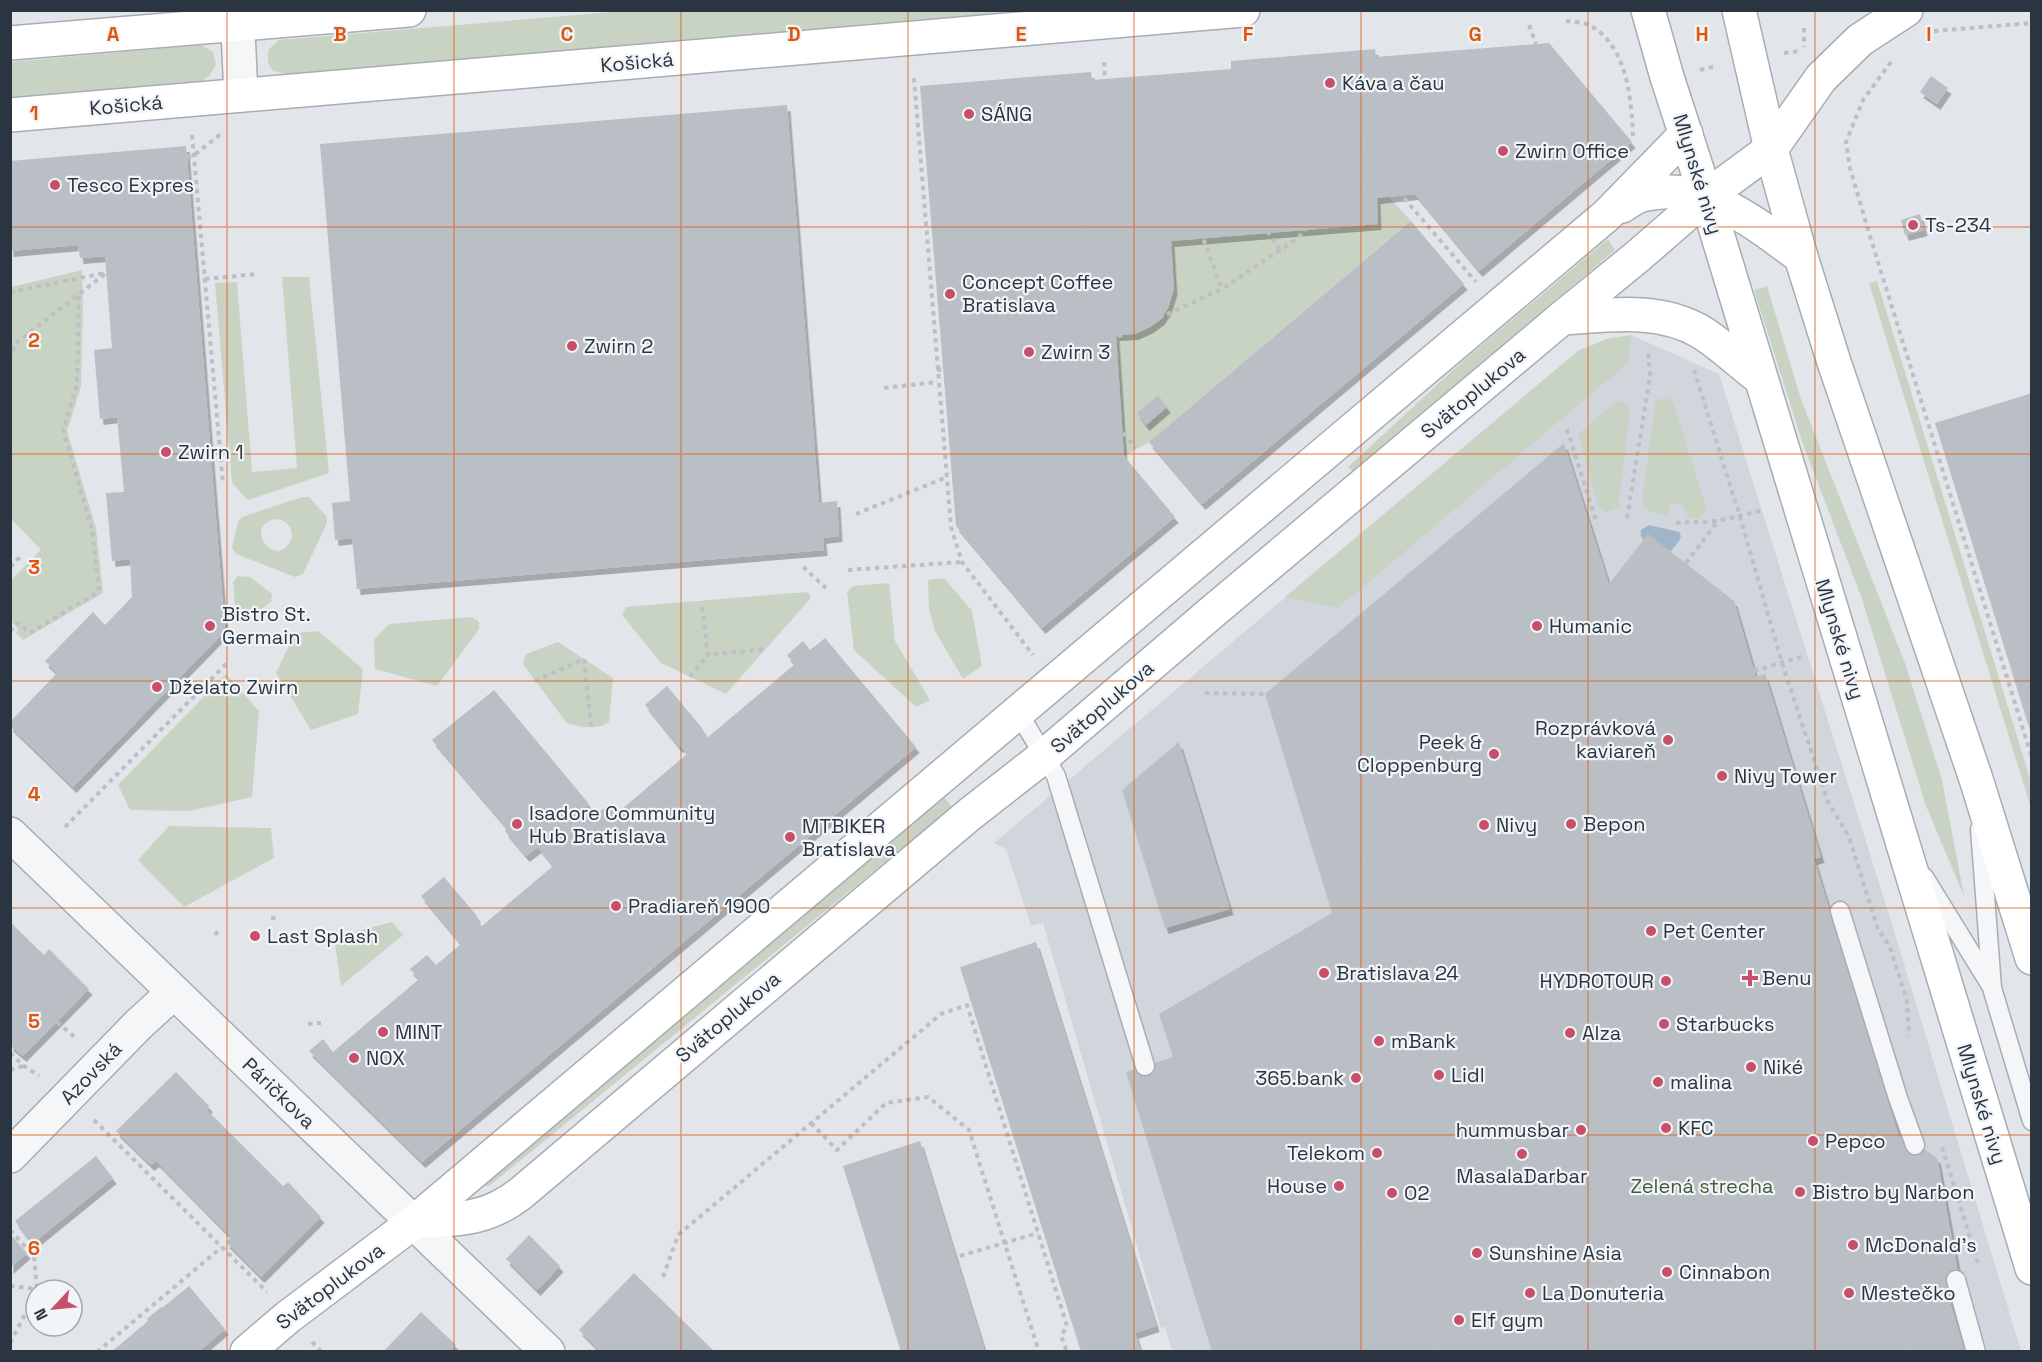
<svg xmlns="http://www.w3.org/2000/svg" width="2042" height="1362" viewBox="0 0 2042 1362" font-family="'Space Grotesk',sans-serif">
  <style>
    .built { fill: #d1d5dc }
    .green { fill: #c9d3c4; fill-rule: evenodd }
    .water { fill: #a0b6c8 }
    .building { fill: #babfc6; filter: url(#shadow) }
    .lines { fill: none; stroke-linecap: round; stroke-linejoin: round }
    .lane-casing { stroke: #a7adb4; stroke-width: 21 }
    .street-casing { stroke: #a7adb4; stroke-width: 36 }
    .secondary-casing { stroke: #a7adb4; stroke-width: 36 }
    .path { stroke: #bcc0c5; stroke-width: 4; stroke-dasharray: 4.5 4.5; stroke-linecap: butt }
    .lane { stroke: #f5f6f8; stroke-width: 18 }
    .street { stroke: #f5f6f8; stroke-width: 33 }
    .secondary { stroke: #fff; stroke-width: 33 }
    .grid { fill: none; stroke: #df570f; stroke-width: 1.5; stroke-opacity: 0.55 }
    .poi-dot { fill: #c74f6a; stroke: #f2f5f7; stroke-width: 2 }
    .labels { text-anchor: middle; stroke-width: 4.5; stroke-linejoin: round; paint-order: stroke }
    .street-label { font-size: 20px; fill: #2b3541; stroke: #f2f5f7 }
    .poi-label { font-size: 20px; fill: #2b3541; stroke: #f2f5f7; text-anchor: start }
    .park-label { font-size: 20px; fill: #425c39; stroke: #f2f5f7 }
    .grid-label { font-size: 20px; text-anchor: middle; font-weight: bold; fill: #df570f; stroke: #f2f5f7; stroke-width: 4.5; stroke-linejoin: round; paint-order: stroke }
  </style>
  <defs>
    <filter id="shadow"><feDropShadow dx="3.5" dy="6" stdDeviation="0" flood-color="#0004"/></filter>
  </defs>
  <rect width="100%" height="100%" fill="#e2e6ea"/>
  <polygon class="built" points="1631,335 1719,374 1891,921 2021,1351 1172,1351 1165,1327 1161,1328 1043,923 1031,926 1006,849 994,843 1578,351 1607,339"/>
  <g class="green">
    <polygon points="625,11 1004,11 995,16 288,74 273,71 268,63 268,50 279,40"/>
    <polygon points="202,45 213,52 216,65 209,76 201,81 11,98 11,62"/>
    <polygon points="1042,178 1388,196 1411,221 1149,442 1124,456 1064,507"/>
    <polygon points="1608,239 1615,250 1352,471 1348,467 1462,362"/>
    <polygon points="82,270 83,306 81,387 67,431 96,528 103,593 23,640 16,633 18,629 11,621 11,580 41,550 11,519 11,287"/>
    <polygon points="282,277 309,277 329,473 248,500 232,483 215,283 237,282 252,472 297,468"/>
    <polygon points="1877,281 2031,782 2031,808 1869,283"/>
    <polygon points="1767,286 1801,399 1905,663 1942,780 1964,896 1926,806 1862,599 1803,444 1754,290"/>
    <polygon points="1631,335 1628,363 1338,608 1285,597 1578,351 1607,339"/>
    <path d="M1667,398L1673,402L1706,507L1703,515L1697,518L1688,517L1682,504L1670,503L1668,515C1657,513 1645,514 1642,502L1655,403L1660,399Z"/>
    <polygon points="1617,401 1626,402 1630,410 1618,507 1607,512 1599,508 1578,434"/>
    <path d="M302,497H309L327,517V523L303,574L295,577L236,554L232,547L238,522L242,517ZM277,519C288,521 292,527 292,538C277,574 240,523 277,519Z"/>
    <path d="M238,576L250,577L272,594L271,602C253,615 254,617 235,604L233,582Z"/>
    <polygon points="944,578 972,611 982,666 963,679 935,631 929,608 928,580"/>
    <polygon points="889,583 895,641 930,700 916,707 854,650 847,592 853,586"/>
    <polygon points="806,592 810,594 810,599 726,694 661,663 622,615 626,607"/>
    <polygon points="472,617 479,622 479,629 437,686 375,669 374,640 389,624"/>
    <polygon points="318,631 363,669 358,714 311,730 276,673 295,633"/>
    <path d="M558,642L613,678L609,722C599,730 577,728 566,722L523,664L526,654Z"/>
    <polygon points="226,674 259,711 252,797 190,811 130,810 118,785"/>
    <polygon points="943,796 952,807 493,1183 489,1186 485,1186 483,1181"/>
    <polygon points="169,826 271,828 274,858 184,907 138,860"/>
    <polygon points="392,922 403,935 341,986 334,937"/>
  </g>
  <path class="water" d="M1649,525L1679,532L1681,536L1679,541L1668,555L1661,556C1652,549 1639,541 1641,530Z"/>
  <g class="building">
    <polygon points="1549,43 1632,142 1479,271 1415,194 1377,198 1378,224 1171,241 1174,289 1168,308 1161,319 1150,327 1135,334 1116,335 1124,456 1175,517 1042,628 956,526 920,86 1091,72 1092,80 1231,69 1231,61 1375,49 1376,57"/>
    <polygon points="1931,76 1948,88 1937,104 1920,92"/>
    <polygon points="787,105 819,503 837,501 839,536 823,538 824,550 357,589 352,538 335,540 332,503 350,501 320,144"/>
    <polygon points="186,146 225,631 73,787 10,726 10,722 57,673 45,661 93,612 105,625 132,597 130,559 112,561 106,493 124,492 117,417 100,419 94,350 112,348 105,256 80,258 78,245 10,251 10,161"/>
    <polygon points="1920,214 1924,230 1905,235 1901,220"/>
    <polygon points="1411,221 1464,284 1202,504 1149,442"/>
    <polygon points="2032,393 2032,734 2031,734 1935,423"/>
    <polygon points="1158,395 1167,407 1146,425 1137,413"/>
    <polygon points="1564,443 1609,584 1648,534 1734,601 1756,677 1765,674 1821,857 1814,859 1899,1137 1929,1152 1937,1158 1938,1162 1958,1271 1957,1276 1953,1284 1946,1288 1965,1352 1212,1352 1126,1072 1173,1057 1159,1014 1332,913 1265,694"/>
    <polygon points="825,638 916,747 422,1162 309,1051 323,1039 333,1052 419,979 410,969 427,955 436,965 461,944 421,896 444,877 477,916 475,918 482,926 553,866 538,847 526,856 505,831 507,828 432,740 494,690 589,804 583,808 592,818 608,805 616,814 687,754 681,746 679,747 645,705 667,686 702,728 707,738 795,664 787,655 803,641 810,650"/>
    <polygon points="1179,742 1230,909 1165,928 1122,790"/>
    <polygon points="10,922 44,955 49,949 89,989 23,1056 10,1045"/>
    <polygon points="1036,942 1156,1326 1135,1333 1141,1352 1081,1352 960,967"/>
    <polygon points="176,1072 209,1106 207,1110 283,1186 288,1182 321,1217 261,1277 226,1242 231,1237 156,1161 151,1165 116,1131"/>
    <polygon points="920,1141 985,1352 901,1352 843,1166"/>
    <polygon points="96,1156 113,1178 32,1244 15,1221"/>
    <polygon points="10,1234 27,1253 10,1268"/>
    <polygon points="529,1235 560,1266 537,1290 506,1259"/>
    <polygon points="634,1273 715,1352 601,1352 579,1330"/>
    <polygon points="189,1286 225,1329 198,1352 111,1352 148,1321 147,1319 161,1307 162,1308"/>
    <polygon points="421,1312 456,1345 452,1349 454,1352 383,1352"/>
  </g>
  <g class="lines">
    <defs>
      <g id="lane">
        <polyline points="1018,712 1056,776 1145,1066"/>
        <polyline points="1980,829 1992,988 2032,1121"/>
        <polyline points="1924,877 1990,984"/>
        <polyline points="1840,911 1898,1098 1915,1145"/>
        <polyline points="1956,1280 1976,1352"/>
      </g>
      <g id="street">
        <polyline points="237,10 241,95"/>
        <polyline points="10,834 548,1352"/>
        <polyline points="10,1156 139,1024 174,992"/>
      </g>
      <g id="secondary">
        <polyline points="1648,10 1667,77 1706,197 2032,1268"/>
        <polyline points="1739,10 1771,149 1801,257 1834,362 1976,779 2032,958"/>
        <polyline points="10,43 409,10"/>
        <polyline points="10,115 1243,10"/>
        <path d="M1622,206C1628,202 1635,197 1642,195C1703,179 1756,224 1801,257"/>
        <path d="M1562,318C1609,315 1659,307 1701,332C1722,345 1740,363 1759,377"/>
        <path d="M414,1222C456,1219 485,1221 520,1194L970,814L1043,757L1211,613L1562,318L1637,257L1706,197L1771,149L1821,78L1860,40L1906,10"/>
        <polyline points="247,1352 288,1317 414,1222 1607,215 1686,134"/>
      </g>
    </defs>
    <use href="#lane" class="lane-casing"/>
    <use href="#street" class="street-casing"/>
    <use href="#secondary" class="secondary-casing"/>
    <g class="path">
      <path d="M1566,21C1573,22 1583,22 1589,25C1628,45 1632,102 1633,140"/>
      <polyline points="1529,25 1536,44"/>
      <polyline points="1804,28 1804,47"/>
      <polyline points="1934,31 2032,23"/>
      <polyline points="1784,53 1800,51"/>
      <polyline points="1104,62 1105,79"/>
      <polyline points="1891,62 1863,100 1846,142 1850,168 1869,233 2032,758"/>
      <polyline points="1700,70 1716,66"/>
      <polyline points="914,78 951,527 962,562 1033,655"/>
      <polyline points="192,135 223,484"/>
      <polyline points="187,157 193,156 222,133"/>
      <polyline points="1112,160 1116,180 1069,246 1104,343 1120,429 1136,448"/>
      <polyline points="1024,187 1089,218 1191,206 1310,177 1345,184 1397,190 1476,282"/>
      <polyline points="1242,194 1280,250"/>
      <polyline points="1191,206 1222,289"/>
      <polyline points="205,279 257,274"/>
      <polyline points="10,292 105,273"/>
      <polyline points="10,360 15,344 106,273"/>
      <polyline points="1032,363 1104,343 1222,289 1298,238 1345,184 1365,140"/>
      <polyline points="937,370 943,369"/>
      <polyline points="1694,370 1740,517 1782,663 1828,802 1849,837 1878,929 1890,947 1907,1001 1909,1036"/>
      <polyline points="884,388 938,382"/>
      <polyline points="1567,429 1597,524"/>
      <polyline points="856,514 947,477"/>
      <polyline points="1627,518 1650,376 1648,350"/>
      <polyline points="1676,523 1718,521 1760,511"/>
      <polyline points="1686,563 1718,521"/>
      <polyline points="10,567 21,556"/>
      <polyline points="803,567 826,588"/>
      <polyline points="848,570 962,562"/>
      <polyline points="702,607 708,655 766,649"/>
      <polyline points="10,631 18,623 30,633 99,591 92,529 63,430 77,385 79,294"/>
      <polyline points="1754,671 1804,656"/>
      <polyline points="690,677 708,655"/>
      <polyline points="535,681 584,659 591,726"/>
      <polyline points="1205,693 1265,694"/>
      <polyline points="65,827 226,664"/>
      <polyline points="1365,857 1441,1113"/>
      <polyline points="271,918 278,919"/>
      <polyline points="215,935 219,930"/>
      <polyline points="57,1022 77,1039"/>
      <polyline points="308,1024 321,1023"/>
      <polyline points="10,1053 24,1066 39,1076"/>
      <polyline points="10,1070 23,1066"/>
      <polyline points="94,1120 267,1292"/>
      <polyline points="811,1123 837,1150 886,1103 928,1097 969,1130 1039,1352"/>
      <polyline points="1942,1147 1978,1263"/>
      <polyline points="1656,1175 1745,1146"/>
      <polyline points="10,1230 34,1256 37,1290"/>
      <polyline points="1452,1240 1566,1204"/>
      <polyline points="1363,1243 1478,1206"/>
      <polyline points="960,1256 1038,1233"/>
      <polyline points="1553,1256 1564,1302"/>
      <polyline points="1382,1264 1427,1250"/>
      <polyline points="1433,1270 1451,1280 1494,1322"/>
      <polyline points="663,1277 678,1235 941,1014 967,1005 1067,1326 1061,1336 1067,1352"/>
      <polyline points="1451,1280 1633,1238"/>
      <polyline points="10,1286 38,1289"/>
      <polyline points="312,1342 322,1352"/>
      <polyline points="10,1343 36,1293"/>
      <polyline points="97,1352 222,1247"/>
      <polyline points="1436,1352 1431,1336 1440,1295 1398,1151 1411,1127 1441,1113 1626,1055 1697,1047 1785,1066 1820,1103 1850,1143 1889,1203 1895,1246 1891,1294 1910,1352"/>
    </g>
    <use href="#lane" class="lane"/>
    <use href="#street" class="street"/>
    <use href="#secondary" class="secondary"/>
  </g>
  <path class="grid" d="M227,10V1352M454,10V1352M681,10V1352M908,10V1352M1134,10V1352M1361,10V1352M1588,10V1352M1815,10V1352M10,227H2032M10,454H2032M10,681H2032M10,908H2032M10,1135H2032"/>
  <g class="poi-dot">
    <circle cx="1330" cy="83" r="6"/>
    <circle cx="969" cy="114" r="6"/>
    <circle cx="1503" cy="151" r="6"/>
    <circle cx="55" cy="185" r="6"/>
    <circle cx="1913" cy="225" r="6"/>
    <circle cx="950" cy="294" r="6"/>
    <circle cx="572" cy="346" r="6"/>
    <circle cx="1029" cy="352" r="6"/>
    <circle cx="166" cy="452" r="6"/>
    <circle cx="210" cy="626" r="6"/>
    <circle cx="1537" cy="626" r="6"/>
    <circle cx="157" cy="687" r="6"/>
    <circle cx="1668" cy="740" r="6"/>
    <circle cx="1494" cy="754" r="6"/>
    <circle cx="1722" cy="776" r="6"/>
    <circle cx="517" cy="824" r="6"/>
    <circle cx="1571" cy="824" r="6"/>
    <circle cx="1484" cy="825" r="6"/>
    <circle cx="790" cy="837" r="6"/>
    <circle cx="616" cy="906" r="6"/>
    <circle cx="1651" cy="931" r="6"/>
    <circle cx="255" cy="936" r="6"/>
    <circle cx="1324" cy="973" r="6"/>
    <path d="M1747 969h6v6h6v6h-6v6h-6v-6h-6v-6h6z"/>
    <circle cx="1666" cy="981" r="6"/>
    <circle cx="1664" cy="1024" r="6"/>
    <circle cx="383" cy="1032" r="6"/>
    <circle cx="1570" cy="1033" r="6"/>
    <circle cx="1379" cy="1041" r="6"/>
    <circle cx="354" cy="1058" r="6"/>
    <circle cx="1751" cy="1067" r="6"/>
    <circle cx="1439" cy="1075" r="6"/>
    <circle cx="1356" cy="1078" r="6"/>
    <circle cx="1658" cy="1082" r="6"/>
    <circle cx="1666" cy="1128" r="6"/>
    <circle cx="1581" cy="1130" r="6"/>
    <circle cx="1813" cy="1141" r="6"/>
    <circle cx="1377" cy="1153" r="6"/>
    <circle cx="1522" cy="1154" r="6"/>
    <circle cx="1339" cy="1186" r="6"/>
    <circle cx="1800" cy="1192" r="6"/>
    <circle cx="1392" cy="1193" r="6"/>
    <circle cx="1853" cy="1245" r="6"/>
    <circle cx="1477" cy="1253" r="6"/>
    <circle cx="1667" cy="1272" r="6"/>
    <circle cx="1530" cy="1293" r="6"/>
    <circle cx="1849" cy="1293" r="6"/>
    <circle cx="1459" cy="1320" r="6"/>
  </g>
  <g class="labels">
    <g class="street-label">
      <text transform="translate(637 62) rotate(-5)" y="7">Košická</text>
      <text transform="translate(126 105) rotate(-5)" y="7">Košická</text>
      <text transform="translate(1698 174) rotate(73)" y="7">Mlynské nivy</text>
      <text transform="translate(1473 393) rotate(-40)" y="7">Svätoplukova</text>
      <text transform="translate(1840 639) rotate(73)" y="7">Mlynské nivy</text>
      <text transform="translate(1102 707) rotate(-41)" y="7">Svätoplukova</text>
      <text transform="translate(728 1017) rotate(-40)" y="7">Svätoplukova</text>
      <text transform="translate(91 1073) rotate(-46)" y="7">Azovská</text>
      <text transform="translate(279 1093) rotate(44)" y="7">Páričkova</text>
      <text transform="translate(1982 1104) rotate(73)" y="7">Mlynské nivy</text>
      <text transform="translate(330 1286) rotate(-37)" y="7">Svätoplukova</text>
    </g>
    <g class="poi-label">
      <text x="1342" y="90">Káva a čau</text>
      <text x="981" y="121">SÁNG</text>
      <text x="1515" y="158">Zwirn Office</text>
      <text x="67" y="192">Tesco Expres</text>
      <text x="1925" y="232">Ts-234</text>
      <text x="962" y="289">Concept Coffee<tspan x="962" dy="23">Bratislava</tspan></text>
      <text x="584" y="353">Zwirn 2</text>
      <text x="1041" y="359">Zwirn 3</text>
      <text x="178" y="459">Zwirn 1</text>
      <text x="222" y="621">Bistro St.<tspan x="222" dy="23">Germain</tspan></text>
      <text x="1549" y="633">Humanic</text>
      <text x="169" y="694">Dželato Zwirn</text>
      <text x="1656" y="735" text-anchor="end">Rozprávková<tspan x="1656" dy="23">kaviareň</tspan></text>
      <text x="1482" y="749" text-anchor="end">Peek &amp;<tspan x="1482" dy="23">Cloppenburg</tspan></text>
      <text x="1734" y="783">Nivy Tower</text>
      <text x="529" y="820">Isadore Community<tspan x="529" dy="23">Hub Bratislava</tspan></text>
      <text x="1583" y="831">Bepon</text>
      <text x="1496" y="832">Nivy</text>
      <text x="802" y="833">MTBIKER<tspan x="802" dy="23">Bratislava</tspan></text>
      <text x="628" y="913">Pradiareň 1900</text>
      <text x="1663" y="938">Pet Center</text>
      <text x="267" y="943">Last Splash</text>
      <text x="1336" y="980">Bratislava 24</text>
      <text x="1762" y="985">Benu</text>
      <text x="1654" y="988" text-anchor="end">HYDROTOUR</text>
      <text x="1676" y="1031">Starbucks</text>
      <text x="395" y="1039">MINT</text>
      <text x="1582" y="1040">Alza</text>
      <text x="1391" y="1048">mBank</text>
      <text x="366" y="1065">NOX</text>
      <text x="1763" y="1074">Niké</text>
      <text x="1451" y="1082">Lidl</text>
      <text x="1344" y="1085" text-anchor="end">365.bank</text>
      <text x="1670" y="1089">malina</text>
      <text x="1678" y="1135">KFC</text>
      <text x="1569" y="1137" text-anchor="end">hummusbar</text>
      <text x="1825" y="1148">Pepco</text>
      <text x="1365" y="1160" text-anchor="end">Telekom</text>
      <text x="1522" y="1183" text-anchor="middle">MasalaDarbar</text>
      <text x="1327" y="1193" text-anchor="end">House</text>
      <text x="1812" y="1199">Bistro by Narbon</text>
      <text x="1404" y="1200">O2</text>
      <text x="1865" y="1252">McDonald's</text>
      <text x="1489" y="1260">Sunshine Asia</text>
      <text x="1679" y="1279">Cinnabon</text>
      <text x="1542" y="1300">La Donuteria</text>
      <text x="1861" y="1300">Mestečko</text>
      <text x="1471" y="1327">Elf gym</text>
    </g>
    <g class="park-label">
      <text x="1702" y="1193">Zelená strecha</text>
    </g>
  </g>
  <g class="grid-label">
    <text x="113" y="41">A</text>
    <text x="340" y="41">B</text>
    <text x="567" y="41">C</text>
    <text x="794" y="41">D</text>
    <text x="1021" y="41">E</text>
    <text x="1248" y="41">F</text>
    <text x="1475" y="41">G</text>
    <text x="1702" y="41">H</text>
    <text x="1929" y="41">I</text>
    <text x="34" y="120">1</text>
    <text x="34" y="347">2</text>
    <text x="34" y="574">3</text>
    <text x="34" y="801">4</text>
    <text x="34" y="1028">5</text>
    <text x="34" y="1255">6</text>
  </g>
  <rect width="2042" height="1362" fill="none" stroke="#2b3541" stroke-width="24"/>
  <g transform="translate(54 1308) rotate(244)"><circle r="28" fill="#f2f5f7" stroke="#a2a8ae" stroke-width="1.5"/>
  <path d="M0-4.5L10 22L0 15L-10 22Z" fill="#c74f6a"/>
  <text y="-9" font-size="16" font-weight="bold" text-anchor="middle" fill="#2b3541">N</text>
  </g>
</svg>
